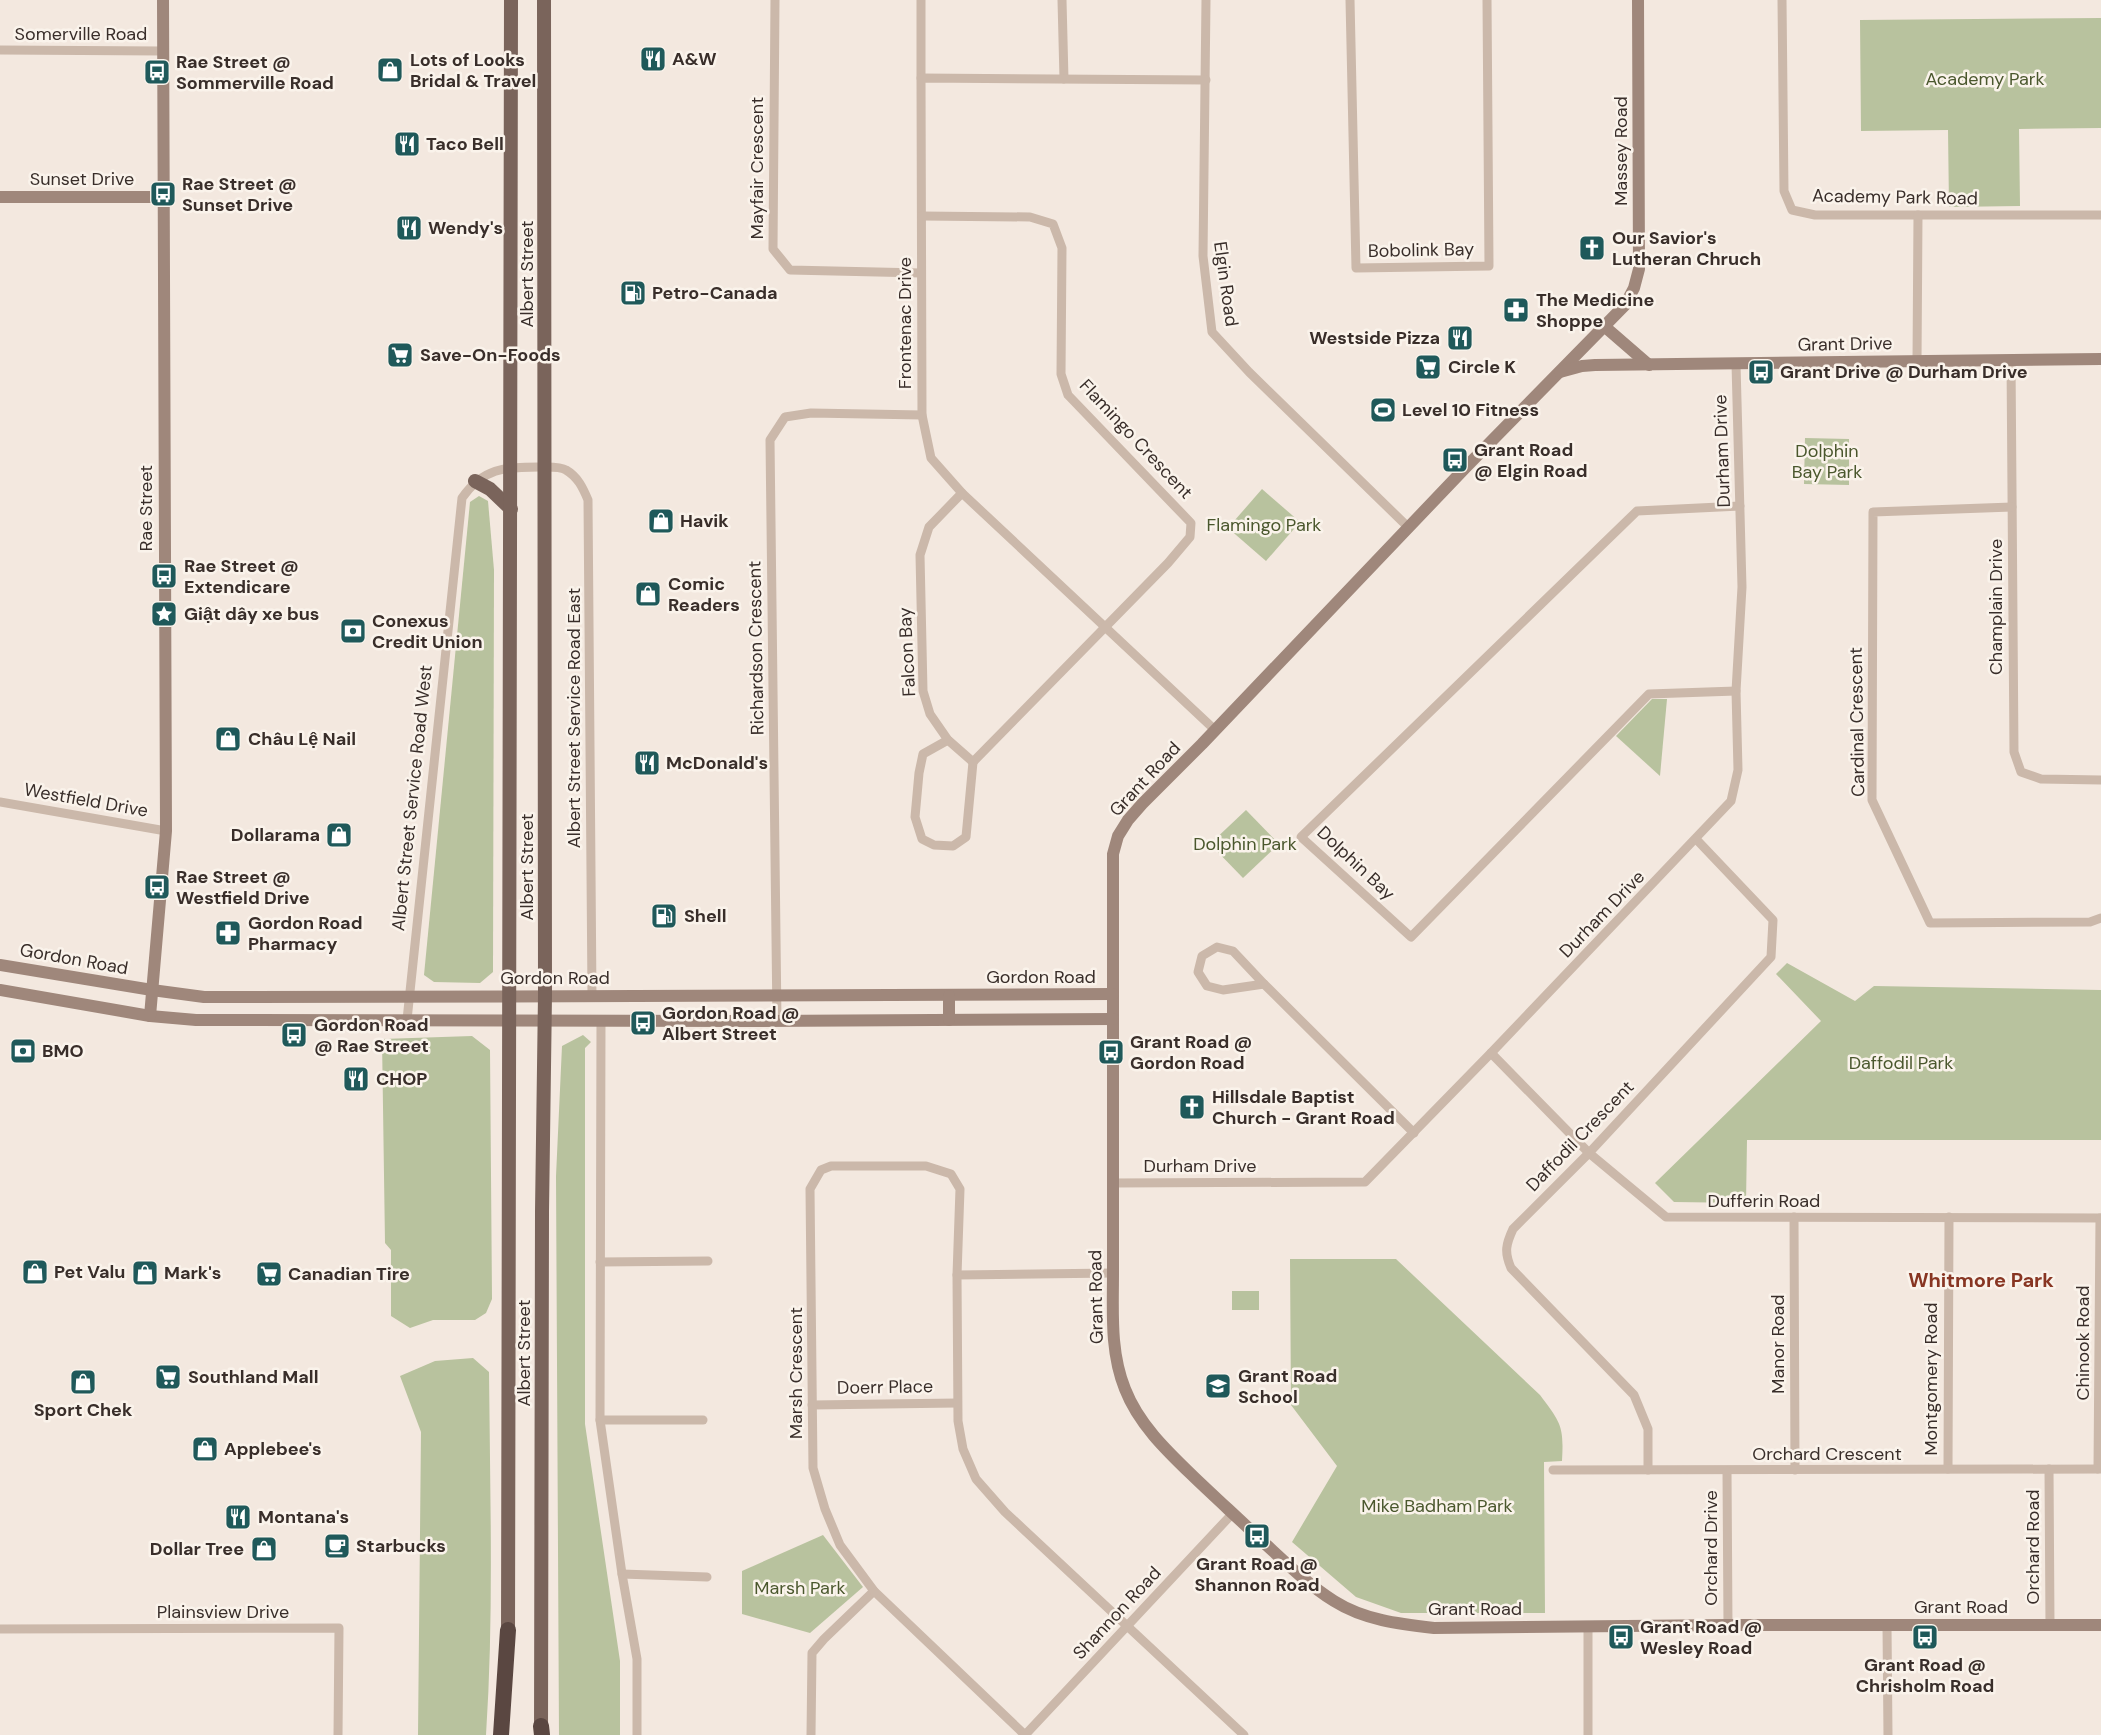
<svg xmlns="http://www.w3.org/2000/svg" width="2101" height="1735" viewBox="0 0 2101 1735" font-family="'DM Sans',sans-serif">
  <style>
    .green { fill: #b8c29e }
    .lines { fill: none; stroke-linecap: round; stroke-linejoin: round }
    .street { stroke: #cbb8aa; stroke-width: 9 }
    .secondary { stroke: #9f877b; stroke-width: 12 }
    .primary { stroke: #7a645b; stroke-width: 14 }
    .highway { stroke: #5a4741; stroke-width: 16 }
    .labels { text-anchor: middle; stroke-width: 5; stroke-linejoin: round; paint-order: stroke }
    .street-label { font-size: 18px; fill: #392e2a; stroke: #faf3eb }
    .poi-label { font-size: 18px; font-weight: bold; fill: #392e2a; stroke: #faf3eb; text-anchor: start }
    .park-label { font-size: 18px; fill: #4a572d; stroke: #faf3eb }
    .neighbourhood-label { font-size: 20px; font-weight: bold; fill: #883623; stroke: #faf3eb }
  </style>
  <rect width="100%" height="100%" fill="#f3e8df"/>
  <g class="green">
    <polygon points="2101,18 2101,128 2019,129 2020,206 1949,207 1948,130 1861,131 1860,20"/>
    <polygon points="1805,438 1849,439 1849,485 1804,484"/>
    <polygon points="1262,489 1300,522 1266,561 1228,528"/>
    <polygon points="479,496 488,501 494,570 493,972 480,983 434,982 424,975 470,502"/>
    <polygon points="1652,699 1667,699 1660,776 1616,736"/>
    <polygon points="1246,810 1279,844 1243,878 1210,844"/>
    <polygon points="1787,963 1855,1001 1874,986 2101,990 2101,1140 1747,1140 1746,1203 1674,1202 1655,1183 1821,1021 1776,974"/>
    <polygon points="583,1035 591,1042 585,1048 585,1424 620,1661 620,1735 559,1735 556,1176 562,1046"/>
    <polygon points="472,1036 490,1050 492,1299 486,1313 475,1320 433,1320 410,1328 391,1316 391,1250 385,1243 382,1039"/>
    <path d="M1290,1259H1396L1540,1395C1561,1423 1564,1426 1562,1461L1544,1462L1545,1613H1401L1356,1597L1292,1542L1337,1466L1291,1405Z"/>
    <rect x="1232" y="1291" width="27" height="19"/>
    <path d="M473,1358L489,1372C490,1493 494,1615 486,1735H418L421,1432L400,1376L435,1361Z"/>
    <polygon points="823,1535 863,1587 810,1633 742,1614 742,1571"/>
  </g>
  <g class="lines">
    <g class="street">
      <polyline points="775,0 773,249 790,270 921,273"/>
      <polyline points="1062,0 1064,79"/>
      <polyline points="1206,0 1203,256 1212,332 1249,372 1409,528"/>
      <polyline points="1350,0 1356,268 1489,266 1487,0"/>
      <polyline points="1782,0 1784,191 1792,210 1815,215 2101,215"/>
      <polyline points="0,50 162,51"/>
      <polyline points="921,78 921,0"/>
      <polyline points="1206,80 921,78 922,415 931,458 962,493 1215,730"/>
      <polyline points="922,216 1030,217 1053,224 1062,248 1061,374 1068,395 1191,523 1190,537 1168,563 973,762 948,740 930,714 923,691 920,555 929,527 962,493"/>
      <polyline points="2011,360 2014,752 2021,772 2041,779 2101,780"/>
      <polyline points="1917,361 1918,215"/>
      <polyline points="2012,507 1873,512 1872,800 1930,923 2090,922 2101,918"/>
      <polyline points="1736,691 1649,694 1411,937 1301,837 1637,511 1740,506"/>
      <polyline points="948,740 923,754 919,773 915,817 922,839 934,845 953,846 966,837 973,762"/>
      <polyline points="0,802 166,831"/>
      <polygon points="1217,947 1233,951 1264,984 1223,990 1207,986 1198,972 1202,956"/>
      <polyline points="1264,984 1414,1133"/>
      <path d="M407,1020L462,498C483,468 504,467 539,467C547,467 560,466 566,470C578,477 583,488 588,500L592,996"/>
      <polyline points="601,1020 600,1420 622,1574 637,1659 637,1735"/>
      <polyline points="777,1021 770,440 785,417 811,413 922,415"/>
      <polyline points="1491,1053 1589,1153 1666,1217 2101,1218"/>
      <polyline points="1114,1183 1365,1182 1491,1053 1731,801 1738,770 1736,691 1742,587 1736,364"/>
      <polyline points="1794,1217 1795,1470"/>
      <polyline points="600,1262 708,1261"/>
      <polyline points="957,1275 1113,1273"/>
      <polyline points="812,1405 957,1403"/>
      <polyline points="600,1420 703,1420"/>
      <polyline points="1948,1469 1949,1217"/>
      <polyline points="2049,1469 2050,1625"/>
      <polyline points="2098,1469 2100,1218"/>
      <polyline points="1553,1470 2101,1469"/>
      <path d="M1648,1470V1429L1634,1395L1511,1268C1504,1252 1506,1244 1513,1229L1589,1153L1771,957L1773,920L1696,839"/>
      <polyline points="1727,1471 1728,1625"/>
      <polyline points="622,1574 707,1577"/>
      <polyline points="1887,1626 1888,1735"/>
      <polyline points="1588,1627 1588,1735"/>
      <polyline points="0,1629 339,1628 338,1735"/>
      <polyline points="811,1735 812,1653 824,1639 874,1591"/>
      <polyline points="1025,1735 874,1591 840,1545 825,1509 813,1468 810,1189 821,1170 831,1166 926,1166 951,1174 960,1189 957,1275 958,1421 963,1449 976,1479 1005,1512 1244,1735"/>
      <polyline points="1025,1735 1232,1514"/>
    </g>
    <g class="secondary">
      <path d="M1638,0L1639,269L1634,288L1625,305L1467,466L1202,744L1142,804L1128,820L1118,836L1113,854V1273C1113,1312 1110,1352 1125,1389C1139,1425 1168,1452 1195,1478C1217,1499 1239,1519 1261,1540C1284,1561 1307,1584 1334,1601C1364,1620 1399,1624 1434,1628L1728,1625H2101"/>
      <polyline points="0,197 163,197"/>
      <polyline points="1604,326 1649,365"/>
      <polyline points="1560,372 1582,366 1595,365 2101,359"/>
      <path d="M0,965L152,990L204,997C507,996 810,997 1113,994"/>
      <polyline points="0,990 150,1016 196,1020 743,1021 1113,1019"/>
      <polyline points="150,1016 166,831 163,0"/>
      <polyline points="949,1020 949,996"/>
    </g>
    <g class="primary">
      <polyline points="475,481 490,489 511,509"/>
      <polyline points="508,1640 511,0"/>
      <polyline points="541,1735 542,1212 545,995 544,0"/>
    </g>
    <g class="highway">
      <polyline points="541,1726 542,1735"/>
      <polyline points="501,1735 508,1630"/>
    </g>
  </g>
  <defs>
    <symbol id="restaurant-square" viewBox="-11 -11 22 22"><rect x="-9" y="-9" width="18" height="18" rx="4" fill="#1f595a" stroke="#faf3eb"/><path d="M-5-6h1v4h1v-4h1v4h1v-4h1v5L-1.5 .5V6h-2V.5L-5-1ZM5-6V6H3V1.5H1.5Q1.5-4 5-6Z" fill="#fff"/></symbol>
    <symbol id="shop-square" viewBox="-11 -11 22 22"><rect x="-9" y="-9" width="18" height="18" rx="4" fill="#1f595a" stroke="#faf3eb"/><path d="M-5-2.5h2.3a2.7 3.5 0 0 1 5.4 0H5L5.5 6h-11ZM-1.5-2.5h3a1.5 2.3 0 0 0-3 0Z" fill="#fff"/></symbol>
    <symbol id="bus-square" viewBox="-11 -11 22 22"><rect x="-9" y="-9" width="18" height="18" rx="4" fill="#1f595a" stroke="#faf3eb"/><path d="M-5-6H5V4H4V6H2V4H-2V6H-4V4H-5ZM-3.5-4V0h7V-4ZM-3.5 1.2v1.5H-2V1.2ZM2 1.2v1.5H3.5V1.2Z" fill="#fff"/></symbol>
    <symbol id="church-square" viewBox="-11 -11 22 22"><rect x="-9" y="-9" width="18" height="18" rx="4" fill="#1f595a" stroke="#faf3eb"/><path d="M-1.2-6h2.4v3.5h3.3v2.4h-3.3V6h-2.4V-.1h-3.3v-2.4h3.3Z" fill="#fff"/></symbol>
    <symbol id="fuel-square" viewBox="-11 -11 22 22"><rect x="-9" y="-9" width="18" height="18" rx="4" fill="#1f595a" stroke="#faf3eb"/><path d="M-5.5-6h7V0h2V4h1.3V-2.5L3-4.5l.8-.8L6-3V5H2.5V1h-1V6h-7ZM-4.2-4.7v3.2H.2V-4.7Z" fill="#fff"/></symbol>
    <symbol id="pharmacy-square" viewBox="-11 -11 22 22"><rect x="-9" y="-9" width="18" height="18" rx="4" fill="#1f595a" stroke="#faf3eb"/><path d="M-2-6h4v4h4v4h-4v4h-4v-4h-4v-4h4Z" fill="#fff"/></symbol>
    <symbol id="supermarket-square" viewBox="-11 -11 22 22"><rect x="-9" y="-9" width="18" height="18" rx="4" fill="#1f595a" stroke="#faf3eb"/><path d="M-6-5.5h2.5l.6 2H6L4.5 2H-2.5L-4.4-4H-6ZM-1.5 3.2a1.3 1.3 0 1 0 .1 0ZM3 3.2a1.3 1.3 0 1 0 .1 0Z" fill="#fff"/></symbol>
    <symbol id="stadium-square" viewBox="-11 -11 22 22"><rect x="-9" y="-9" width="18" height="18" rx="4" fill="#1f595a" stroke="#faf3eb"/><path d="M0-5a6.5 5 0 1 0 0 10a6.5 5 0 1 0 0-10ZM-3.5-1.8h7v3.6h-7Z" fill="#fff"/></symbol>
    <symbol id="sight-square" viewBox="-11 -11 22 22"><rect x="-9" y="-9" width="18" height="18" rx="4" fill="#1f595a" stroke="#faf3eb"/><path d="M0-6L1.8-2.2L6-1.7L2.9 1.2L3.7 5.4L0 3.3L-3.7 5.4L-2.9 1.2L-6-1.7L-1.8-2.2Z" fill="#fff"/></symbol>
    <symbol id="bank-square" viewBox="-11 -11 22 22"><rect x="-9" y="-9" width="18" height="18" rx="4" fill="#1f595a" stroke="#faf3eb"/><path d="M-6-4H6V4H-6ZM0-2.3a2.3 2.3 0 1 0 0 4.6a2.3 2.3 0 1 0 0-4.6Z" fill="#fff"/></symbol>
    <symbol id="school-square" viewBox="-11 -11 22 22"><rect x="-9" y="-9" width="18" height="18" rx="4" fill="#1f595a" stroke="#faf3eb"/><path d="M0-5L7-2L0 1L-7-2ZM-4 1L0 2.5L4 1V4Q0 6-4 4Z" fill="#fff"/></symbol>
    <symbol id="cafe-square" viewBox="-11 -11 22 22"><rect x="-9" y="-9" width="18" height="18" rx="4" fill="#1f595a" stroke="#faf3eb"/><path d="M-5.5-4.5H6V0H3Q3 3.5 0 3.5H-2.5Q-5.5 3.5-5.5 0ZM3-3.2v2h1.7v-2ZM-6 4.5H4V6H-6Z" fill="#fff"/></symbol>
  </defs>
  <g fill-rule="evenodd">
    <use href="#restaurant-square" x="638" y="44" width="30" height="30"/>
    <use href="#shop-square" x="375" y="55" width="30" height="30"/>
    <use href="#bus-square" x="142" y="57" width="30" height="30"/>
    <use href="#restaurant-square" x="392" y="129" width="30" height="30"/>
    <use href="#bus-square" x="148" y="179" width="30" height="30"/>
    <use href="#restaurant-square" x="394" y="213" width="30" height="30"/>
    <use href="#church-square" x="1577" y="233" width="30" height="30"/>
    <use href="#fuel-square" x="618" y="278" width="30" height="30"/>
    <use href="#pharmacy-square" x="1501" y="295" width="30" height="30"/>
    <use href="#restaurant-square" x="1445" y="323" width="30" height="30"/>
    <use href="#supermarket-square" x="385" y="340" width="30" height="30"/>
    <use href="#supermarket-square" x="1413" y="352" width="30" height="30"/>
    <use href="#bus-square" x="1746" y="357" width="30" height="30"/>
    <use href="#stadium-square" x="1368" y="395" width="30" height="30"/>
    <use href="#bus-square" x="1440" y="445" width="30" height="30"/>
    <use href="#shop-square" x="646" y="506" width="30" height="30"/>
    <use href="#bus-square" x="149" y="561" width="30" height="30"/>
    <use href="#shop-square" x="633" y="579" width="30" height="30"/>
    <use href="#sight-square" x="149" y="599" width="30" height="30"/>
    <use href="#bank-square" x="338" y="616" width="30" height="30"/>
    <use href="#shop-square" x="213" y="724" width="30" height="30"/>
    <use href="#restaurant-square" x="632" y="748" width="30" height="30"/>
    <use href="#shop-square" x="324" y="820" width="30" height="30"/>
    <use href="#bus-square" x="142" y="872" width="30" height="30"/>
    <use href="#fuel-square" x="649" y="901" width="30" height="30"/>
    <use href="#pharmacy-square" x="213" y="918" width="30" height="30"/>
    <use href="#bus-square" x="628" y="1008" width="30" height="30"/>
    <use href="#bus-square" x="279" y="1020" width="30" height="30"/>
    <use href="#bank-square" x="8" y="1036" width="30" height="30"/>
    <use href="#bus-square" x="1096" y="1037" width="30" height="30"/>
    <use href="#restaurant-square" x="341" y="1064" width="30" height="30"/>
    <use href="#church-square" x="1177" y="1092" width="30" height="30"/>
    <use href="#shop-square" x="20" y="1257" width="30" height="30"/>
    <use href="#shop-square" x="130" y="1258" width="30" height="30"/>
    <use href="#supermarket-square" x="254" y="1259" width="30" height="30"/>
    <use href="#supermarket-square" x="153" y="1362" width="30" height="30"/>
    <use href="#shop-square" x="68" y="1367" width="30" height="30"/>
    <use href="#school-square" x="1203" y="1371" width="30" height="30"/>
    <use href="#shop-square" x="190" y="1434" width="30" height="30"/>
    <use href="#restaurant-square" x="223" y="1502" width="30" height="30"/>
    <use href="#bus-square" x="1242" y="1521" width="30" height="30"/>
    <use href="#cafe-square" x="322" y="1531" width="30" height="30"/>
    <use href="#shop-square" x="249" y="1534" width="30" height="30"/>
    <use href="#bus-square" x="1606" y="1622" width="30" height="30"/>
    <use href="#bus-square" x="1910" y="1622" width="30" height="30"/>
  </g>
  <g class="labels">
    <g class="street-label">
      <text x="81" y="40">Somerville Road</text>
      <text transform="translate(1621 151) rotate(-90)" y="6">Massey Road</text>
      <text transform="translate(757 168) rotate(-90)" y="6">Mayfair Crescent</text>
      <text x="82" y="185">Sunset Drive</text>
      <text transform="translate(1895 197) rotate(1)" y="6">Academy Park Road</text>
      <text transform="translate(1421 250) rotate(-1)" y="6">Bobolink Bay</text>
      <text transform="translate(527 274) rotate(-90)" y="6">Albert Street</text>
      <text transform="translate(1226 284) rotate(82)" y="6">Elgin Road</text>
      <text transform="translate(905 323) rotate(-90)" y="6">Frontenac Drive</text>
      <text transform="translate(1845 344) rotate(-1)" y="6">Grant Drive</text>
      <text transform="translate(1136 439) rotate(47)" y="6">Flamingo Crescent</text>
      <text transform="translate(1722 451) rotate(-92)" y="6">Durham Drive</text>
      <text transform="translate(146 508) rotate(-90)" y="6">Rae Street</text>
      <text transform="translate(1996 607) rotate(-90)" y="6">Champlain Drive</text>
      <text transform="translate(756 648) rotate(-91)" y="6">Richardson Crescent</text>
      <text transform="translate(907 652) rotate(-93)" y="6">Falcon Bay</text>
      <text transform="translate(574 718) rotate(-90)" y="6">Albert Street Service Road East</text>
      <text transform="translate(1857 722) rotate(-91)" y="6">Cardinal Crescent</text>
      <text transform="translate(1145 779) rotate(-47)" y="6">Grant Road</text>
      <text transform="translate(412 798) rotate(-84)" y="6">Albert Street Service Road West</text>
      <text transform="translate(86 800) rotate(10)" y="6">Westfield Drive</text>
      <text transform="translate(1356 863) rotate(43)" y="6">Dolphin Bay</text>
      <text transform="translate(527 867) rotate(-90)" y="6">Albert Street</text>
      <text transform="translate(1602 914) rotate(-46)" y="6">Durham Drive</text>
      <text transform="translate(74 959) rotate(10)" y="6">Gordon Road</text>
      <text x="1041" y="983">Gordon Road</text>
      <text x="555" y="984">Gordon Road</text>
      <text transform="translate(1580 1136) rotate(-46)" y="6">Daffodil Crescent</text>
      <text x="1200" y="1172">Durham Drive</text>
      <text x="1764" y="1207">Dufferin Road</text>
      <text transform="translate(1096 1297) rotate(-91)" y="6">Grant Road</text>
      <text transform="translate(2083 1343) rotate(-90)" y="6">Chinook Road</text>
      <text transform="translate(1778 1344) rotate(-90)" y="6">Manor Road</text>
      <text transform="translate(524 1353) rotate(-90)" y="6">Albert Street</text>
      <text transform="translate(796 1373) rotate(-90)" y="6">Marsh Crescent</text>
      <text transform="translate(1931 1379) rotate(-90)" y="6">Montgomery Road</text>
      <text transform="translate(885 1387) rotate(-1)" y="6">Doerr Place</text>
      <text x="1827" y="1460">Orchard Crescent</text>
      <text transform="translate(2033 1547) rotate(-90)" y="6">Orchard Road</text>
      <text transform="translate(1711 1548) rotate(-90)" y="6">Orchard Drive</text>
      <text x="1961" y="1613">Grant Road</text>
      <text x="1475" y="1615">Grant Road</text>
      <text x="223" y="1618">Plainsview Drive</text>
      <text transform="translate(1117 1613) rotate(-47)" y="6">Shannon Road</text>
    </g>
    <g class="poi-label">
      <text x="672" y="65">A&amp;W</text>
      <text x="410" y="66">Lots of Looks<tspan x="410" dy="21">Bridal &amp; Travel</tspan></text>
      <text x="176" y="68">Rae Street @<tspan x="176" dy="21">Sommerville Road</tspan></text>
      <text x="426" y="150">Taco Bell</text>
      <text x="182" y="190">Rae Street @<tspan x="182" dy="21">Sunset Drive</tspan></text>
      <text x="428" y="234">Wendy's</text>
      <text x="1612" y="244">Our Savior's<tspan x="1612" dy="21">Lutheran Chruch</tspan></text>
      <text x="652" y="299">Petro-Canada</text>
      <text x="1536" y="306">The Medicine<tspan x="1536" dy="21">Shoppe</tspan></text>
      <text x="1440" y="344" text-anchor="end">Westside Pizza</text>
      <text x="420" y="361">Save-On-Foods</text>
      <text x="1448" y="373">Circle K</text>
      <text x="1780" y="378">Grant Drive @ Durham Drive</text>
      <text x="1402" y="416">Level 10 Fitness</text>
      <text x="1474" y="456">Grant Road<tspan x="1474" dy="21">@ Elgin Road</tspan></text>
      <text x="680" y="527">Havik</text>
      <text x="184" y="572">Rae Street @<tspan x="184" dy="21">Extendicare</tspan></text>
      <text x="668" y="590">Comic<tspan x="668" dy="21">Readers</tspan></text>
      <text x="184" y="620">Giật dây xe bus</text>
      <text x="372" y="627">Conexus<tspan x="372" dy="21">Credit Union</tspan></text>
      <text x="248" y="745">Châu Lệ Nail</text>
      <text x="666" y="769">McDonald's</text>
      <text x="320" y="841" text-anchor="end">Dollarama</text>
      <text x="176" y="883">Rae Street @<tspan x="176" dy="21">Westfield Drive</tspan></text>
      <text x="684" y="922">Shell</text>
      <text x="248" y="929">Gordon Road<tspan x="248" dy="21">Pharmacy</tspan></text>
      <text x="662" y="1019">Gordon Road @<tspan x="662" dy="21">Albert Street</tspan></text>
      <text x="314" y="1031">Gordon Road<tspan x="314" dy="21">@ Rae Street</tspan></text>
      <text x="1130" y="1048">Grant Road @<tspan x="1130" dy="21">Gordon Road</tspan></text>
      <text x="42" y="1057">BMO</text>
      <text x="376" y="1085">CHOP</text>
      <text x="1212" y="1103">Hillsdale Baptist<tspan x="1212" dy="21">Church - Grant Road</tspan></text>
      <text x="54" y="1278">Pet Valu</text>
      <text x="164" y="1279">Mark's</text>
      <text x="288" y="1280">Canadian Tire</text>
      <text x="1238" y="1382">Grant Road<tspan x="1238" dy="21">School</tspan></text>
      <text x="188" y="1383">Southland Mall</text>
      <text x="83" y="1416" text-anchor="middle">Sport Chek</text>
      <text x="224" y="1455">Applebee's</text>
      <text x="258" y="1523">Montana's</text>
      <text x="356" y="1552">Starbucks</text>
      <text x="244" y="1555" text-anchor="end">Dollar Tree</text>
      <text x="1257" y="1570" text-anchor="middle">Grant Road @<tspan x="1257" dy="21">Shannon Road</tspan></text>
      <text x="1640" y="1633">Grant Road @<tspan x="1640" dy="21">Wesley Road</tspan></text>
      <text x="1925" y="1671" text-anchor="middle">Grant Road @<tspan x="1925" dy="21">Chrisholm Road</tspan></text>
    </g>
    <g class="park-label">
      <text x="1985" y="85">Academy Park</text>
      <text x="1827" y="457">Dolphin<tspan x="1827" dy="21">Bay Park</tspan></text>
      <text x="1264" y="531">Flamingo Park</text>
      <text x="1245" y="850">Dolphin Park</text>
      <text x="1901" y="1069">Daffodil Park</text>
      <text x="1437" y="1512">Mike Badham Park</text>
      <text x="800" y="1594">Marsh Park</text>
    </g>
    <g class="neighbourhood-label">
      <text x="1981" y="1287">Whitmore Park</text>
    </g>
  </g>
</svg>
